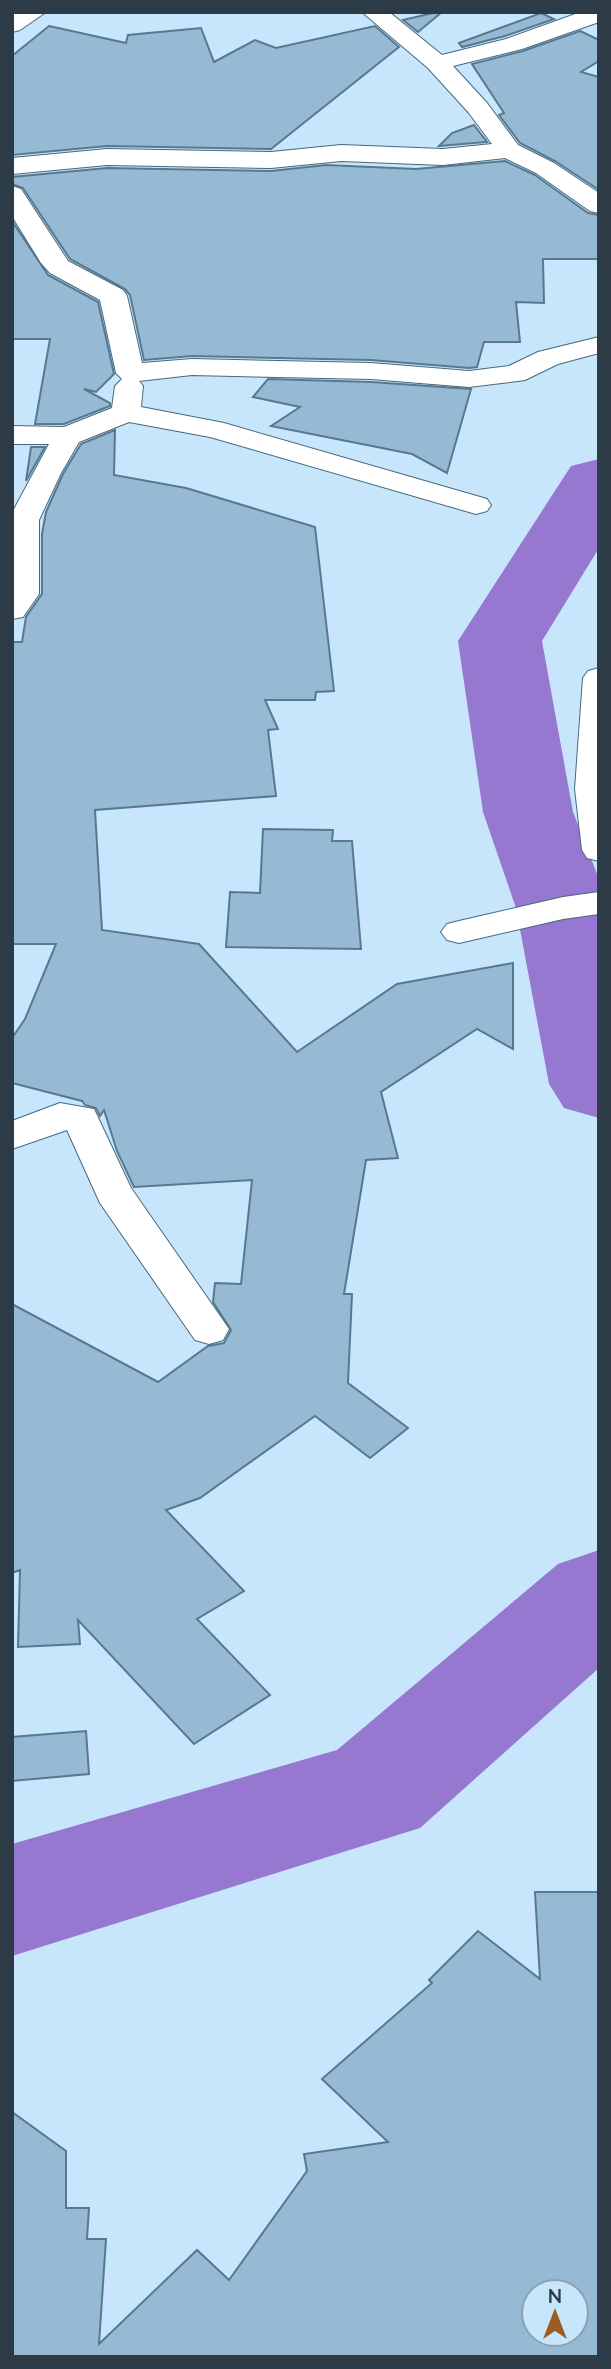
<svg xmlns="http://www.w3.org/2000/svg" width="611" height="2369" viewBox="0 0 611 2369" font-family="Mulish,sans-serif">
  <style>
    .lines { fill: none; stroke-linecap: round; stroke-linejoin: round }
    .river { fill: #9778d0; fill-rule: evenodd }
    .building { fill: #96bad4; stroke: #577990; stroke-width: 2; fill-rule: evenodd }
    .minor-casing { stroke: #46687e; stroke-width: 2 }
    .minor { fill: #fff; fill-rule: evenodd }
  </style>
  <rect width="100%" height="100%" fill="#c8e6fb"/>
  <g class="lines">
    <g class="river">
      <polygon points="599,459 599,548 542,641 573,812 599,879 599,1118 564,1108 549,1084 516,908 483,812 458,641 571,466"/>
      <polygon points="599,1550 599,1668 420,1828 12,1956 12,1844 337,1750 558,1564"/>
    </g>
  </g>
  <g class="building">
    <polygon points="437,12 442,12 418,32 403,20"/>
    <polygon points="541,13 554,19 505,36 462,47 459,43"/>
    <polygon points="49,26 126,43 128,35 201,28 214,62 255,40 276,48 375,26 399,47 271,149 107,146 12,155 12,56"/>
    <polygon points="580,31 599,40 599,61 581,72 599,77 599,190 555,161 520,143 499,115 504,113 472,64 523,51"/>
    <polygon points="474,125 487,142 439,146 452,133"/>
    <polygon points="505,161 535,175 588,213 599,215 599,259 543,259 544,303 516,302 520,342 484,342 477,367 469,368 371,360 192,356 144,360 130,295 125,289 70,259 23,188 12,184 12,177 107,168 271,171 326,165 416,169"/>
    <polygon points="12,221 48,275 98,302 114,374 96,392 84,389 110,403 110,406 64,424 35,424 50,339 12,339"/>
    <polygon points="268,379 371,382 471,389 447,473 412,454 271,426 300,407 253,397"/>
    <polygon points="115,430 114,475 186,488 315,527 334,691 316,692 315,700 265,700 278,729 268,730 276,796 95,810 102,930 199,944 297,1052 397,984 513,963 513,1049 477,1029 381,1092 398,1158 366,1160 344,1294 352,1294 348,1383 408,1428 370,1458 315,1416 200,1498 166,1510 244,1591 197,1619 270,1695 194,1744 78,1620 80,1644 18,1647 20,1570 12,1573 12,1304 158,1382 208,1346 224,1343 231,1330 213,1302 215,1283 241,1284 252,1180 134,1187 117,1151 104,1110 100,1116 96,1108 85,1105 82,1101 12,1083 12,1038 25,1019 56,944 12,944 12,642 22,642 26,617 42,594 42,534 46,512 63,474 81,444"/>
    <polygon points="31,447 45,447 26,481"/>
    <polygon points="263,829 333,830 332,841 352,841 361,949 226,947 230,892 260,893"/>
    <polygon points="86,1731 89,1774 12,1781 12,1737"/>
    <path d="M535,1892H599V2357H12V2112L66,2151V2208H89L87,2239H106L99,2344L197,2250L229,2280L307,2171L304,2154L388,2142L322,2079L432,1983L429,1980L478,1931L540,1979ZM534,2292H576V2334H534Z"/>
  </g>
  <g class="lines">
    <defs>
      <g id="minor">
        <polygon points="17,12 46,12 20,30 12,32 12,15"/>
        <polygon points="362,12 389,12 442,55 506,39 581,12 599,12 599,22 522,49 453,66 487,103 518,145 554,163 599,193 599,213 590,211 536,173 505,158 443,165 341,161 271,168 107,165 12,174 12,158 107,149 271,152 341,145 443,149 492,144 469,113 428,68"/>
        <polygon points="12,186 21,189 68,261 123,290 127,296 142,363 192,359 371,363 469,371 509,366 538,352 599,337 599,353 558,364 525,380 469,387 371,379 192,375 139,381 143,386 141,407 224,423 487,499 491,505 487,511 476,514 210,437 129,422 79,442 61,473 39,520 39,594 23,617 12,619 12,513 49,444 12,444 12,426 64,427 112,408 115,386 122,379 116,373 100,300 50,273 41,263 12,216"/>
        <polygon points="599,668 599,861 587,858 582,850 575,789 583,678 588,671"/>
        <polygon points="599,892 599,914 563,919 459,943 447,940 441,932 447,924 459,921 563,897"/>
        <polygon points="60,1103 94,1109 131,1188 229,1329 223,1340 209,1344 195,1340 100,1203 67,1130 12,1149 12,1121"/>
      </g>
    </defs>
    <use href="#minor" class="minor-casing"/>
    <use href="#minor" class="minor"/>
  </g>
  <rect width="611" height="2369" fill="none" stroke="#2c3b45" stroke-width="28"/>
  <g transform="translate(555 2313)"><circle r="33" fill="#c8e6fb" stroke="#8aa2b2" stroke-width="2"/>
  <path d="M0-5L12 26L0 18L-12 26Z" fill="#9b5d24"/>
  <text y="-10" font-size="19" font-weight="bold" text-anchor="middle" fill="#2c3b45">N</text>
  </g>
</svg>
